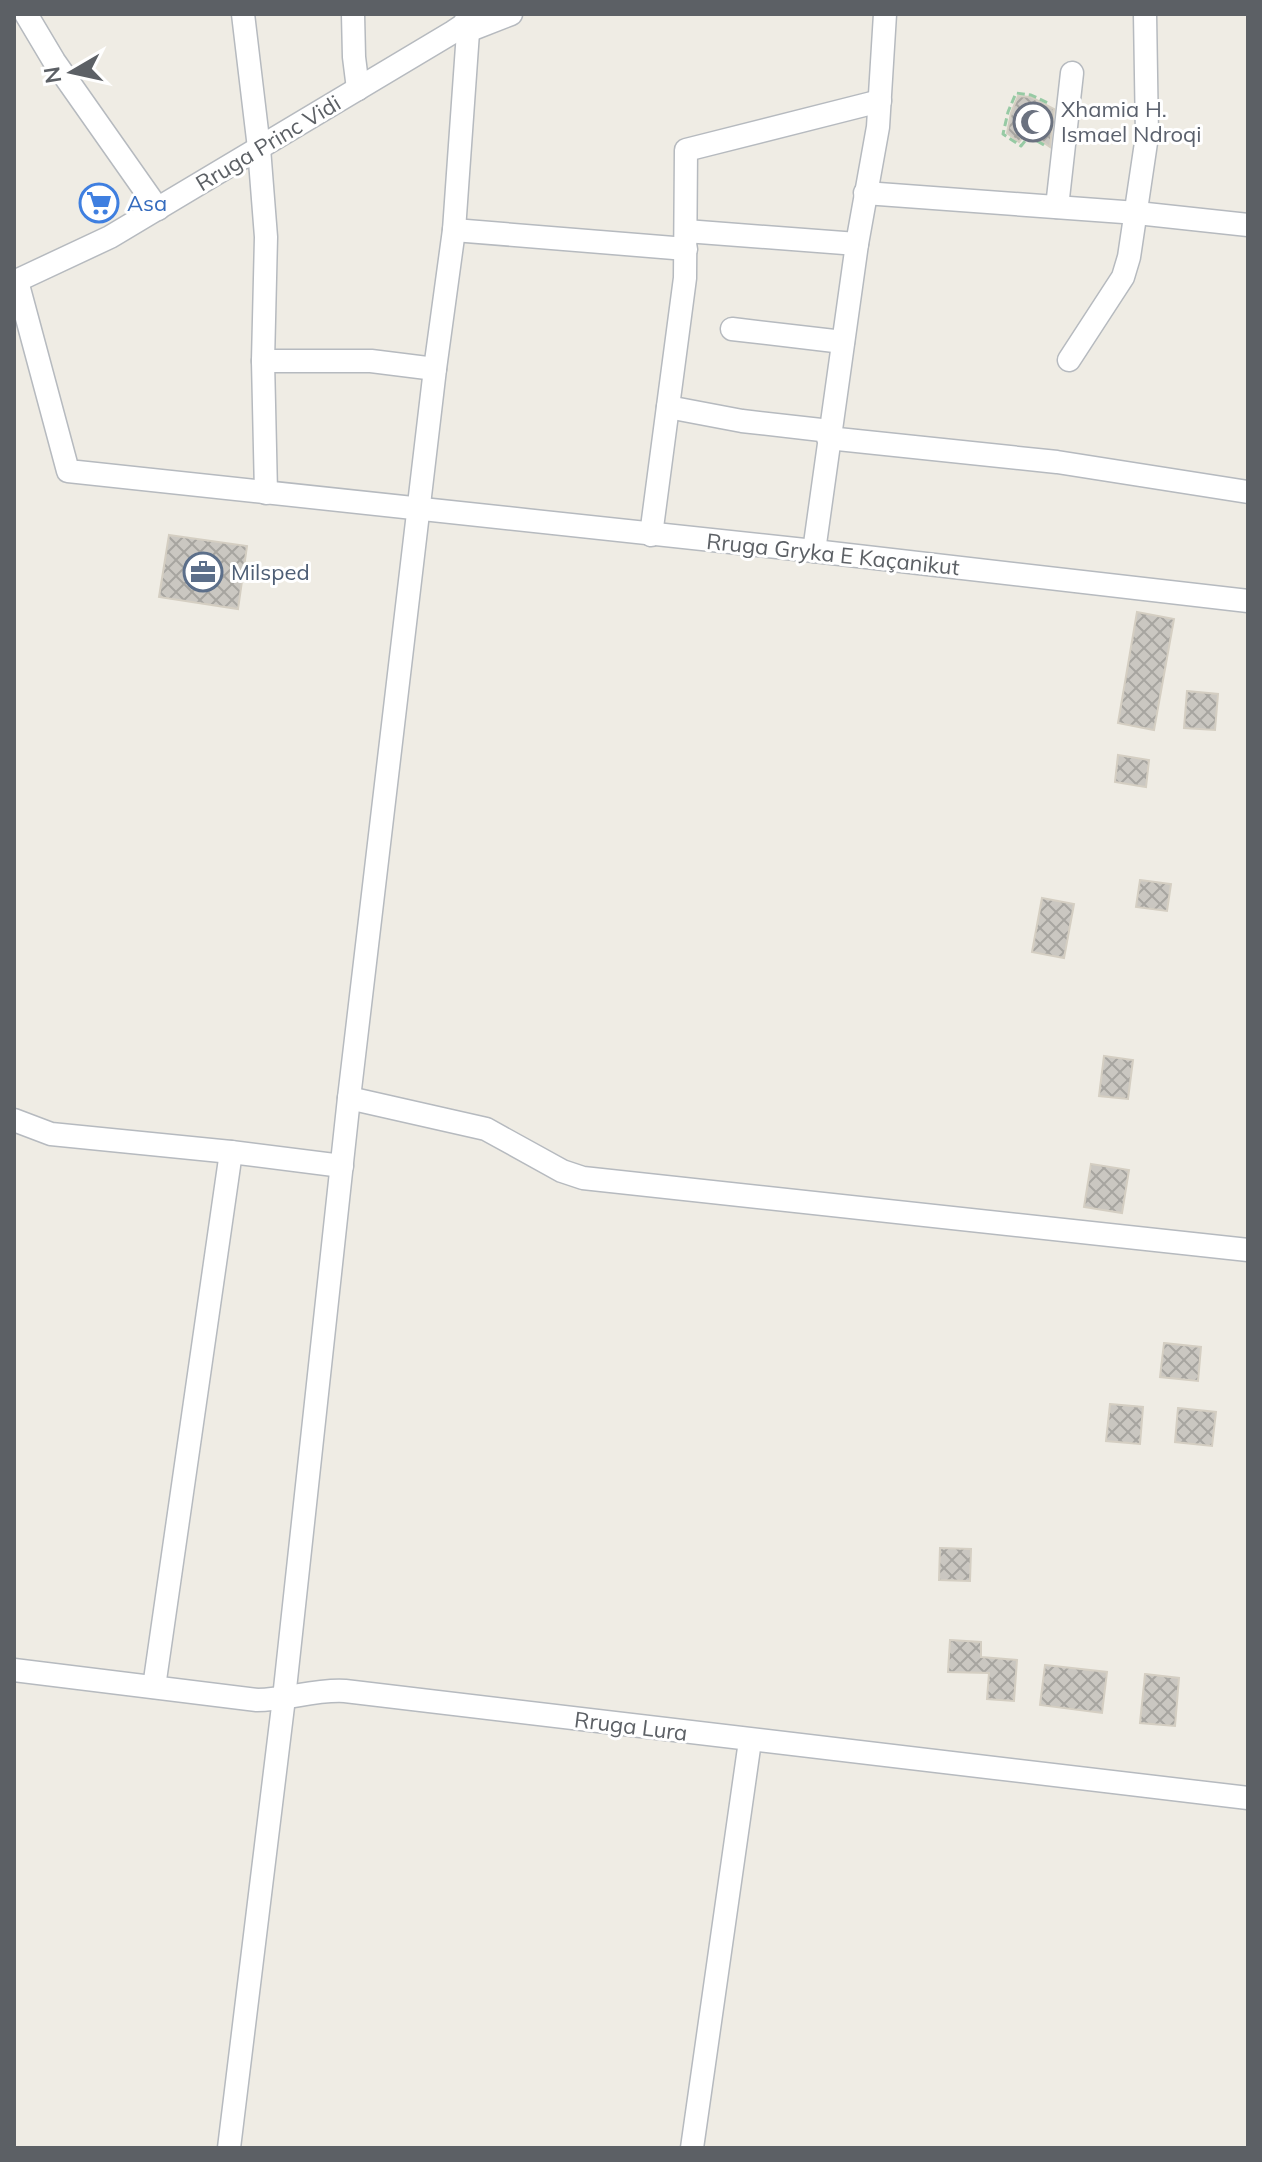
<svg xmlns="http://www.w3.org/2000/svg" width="1262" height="2162" viewBox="0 0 1262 2162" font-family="Mulish,sans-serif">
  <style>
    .building { fill: url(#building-cross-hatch); stroke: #d4cec2; stroke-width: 2 }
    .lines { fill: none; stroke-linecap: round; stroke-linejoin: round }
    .minor-casing { stroke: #b6babf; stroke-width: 25 }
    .path { stroke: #97caa4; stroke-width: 3; stroke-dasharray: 8 4; stroke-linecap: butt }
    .minor { stroke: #fff; stroke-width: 22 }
    .labels { text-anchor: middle; stroke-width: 6; stroke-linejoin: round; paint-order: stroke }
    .worship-label { font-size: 22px; fill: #5b616d; stroke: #fff; text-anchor: start }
    .street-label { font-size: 22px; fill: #5c6065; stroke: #fff }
    .shop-label { font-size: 22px; fill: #366cbe; stroke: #fff; text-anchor: start }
    .service-label { font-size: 22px; fill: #4e5e75; stroke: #fff; text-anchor: start }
  </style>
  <defs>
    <pattern id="building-cross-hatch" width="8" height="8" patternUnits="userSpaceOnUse" patternTransform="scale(2)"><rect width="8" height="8" fill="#cac7c1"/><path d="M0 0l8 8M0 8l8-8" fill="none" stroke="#a7a5a0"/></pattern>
  </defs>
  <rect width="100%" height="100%" fill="#efece4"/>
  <g class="building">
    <polygon points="1018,96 1031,97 1054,109 1050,147 1027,131 1019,142 1007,133 1011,113"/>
    <polygon points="169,535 247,546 238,609 159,597"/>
    <polygon points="1137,612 1174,619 1154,730 1118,723"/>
    <polygon points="1187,691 1218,694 1215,730 1184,728"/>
    <polygon points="1118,755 1149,760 1146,787 1115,782"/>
    <polygon points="1140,880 1171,884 1167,911 1136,907"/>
    <polygon points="1042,898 1074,904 1064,958 1032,952"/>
    <polygon points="1104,1056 1133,1060 1128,1099 1099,1096"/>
    <polygon points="1091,1164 1129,1170 1122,1213 1084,1207"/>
    <polygon points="1164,1343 1201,1347 1198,1381 1160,1377"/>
    <polygon points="1110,1404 1143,1407 1140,1444 1106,1441"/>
    <polygon points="1178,1408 1216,1412 1212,1446 1175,1442"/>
    <polygon points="940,1548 971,1549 970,1581 939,1580"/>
    <polygon points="950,1640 981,1642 981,1657 1017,1660 1014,1701 987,1699 989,1673 948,1672"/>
    <polygon points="1045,1665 1107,1672 1102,1713 1040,1705"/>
    <polygon points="1145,1674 1179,1678 1175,1726 1140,1723"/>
  </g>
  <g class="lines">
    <defs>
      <g id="minor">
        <polyline points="26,14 54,61 158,209"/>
        <polyline points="243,14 259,148 266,237 263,361 266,493"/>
        <polyline points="353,14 354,57 358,89"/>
        <polyline points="470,30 511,14"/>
        <polyline points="865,193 1137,213 1248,225"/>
        <polyline points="1057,207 1072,73"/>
        <polyline points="454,230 686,249"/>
        <polyline points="686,231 857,244"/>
        <polyline points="17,281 68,471 814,551 1248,601"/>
        <polyline points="14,282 110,237 453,32 462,26 471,14"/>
        <polyline points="732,329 843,342"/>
        <polyline points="1069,360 1123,277 1129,257 1147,136 1145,14"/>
        <polyline points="263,361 371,361 435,369"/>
        <polyline points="668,407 742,421 830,431"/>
        <polyline points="828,438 1057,462 1248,492"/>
        <polyline points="651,535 685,278 686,150 880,101"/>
        <polyline points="814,551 857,244 878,127 885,14"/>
        <polyline points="349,1098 486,1129 562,1171 583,1178 1248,1250"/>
        <polyline points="14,1120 51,1134 231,1152 342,1166"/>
        <path d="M14,1670L257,1700C287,1700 315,1689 345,1691L1248,1798"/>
        <polyline points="154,1687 231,1152"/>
        <polyline points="229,2148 284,1698 349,1098 435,369 454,230 469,18"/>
        <polyline points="692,2148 750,1741"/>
      </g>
    </defs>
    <use href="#minor" class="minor-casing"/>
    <polyline class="path" points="1044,145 1029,136 1021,146 1003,134 1008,112 1016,93 1031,95 1048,103"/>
    <use href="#minor" class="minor"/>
  </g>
  <defs>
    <symbol id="mosque-ring" viewBox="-11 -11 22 22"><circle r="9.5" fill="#fff" stroke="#6b7280" stroke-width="1.5"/><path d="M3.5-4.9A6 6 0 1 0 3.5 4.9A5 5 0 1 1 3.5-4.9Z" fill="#6b7280"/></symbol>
    <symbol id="supermarket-ring" viewBox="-11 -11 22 22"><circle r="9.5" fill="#fff" stroke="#3f7fe0" stroke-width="1.5"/><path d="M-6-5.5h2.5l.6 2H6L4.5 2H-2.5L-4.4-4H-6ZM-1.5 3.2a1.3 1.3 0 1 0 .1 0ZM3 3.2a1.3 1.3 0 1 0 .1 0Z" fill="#3f7fe0"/></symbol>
    <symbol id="office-ring" viewBox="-11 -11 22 22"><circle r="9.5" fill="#fff" stroke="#5c6f8a" stroke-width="1.5"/><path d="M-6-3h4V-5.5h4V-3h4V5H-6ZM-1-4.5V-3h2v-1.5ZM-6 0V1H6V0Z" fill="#5c6f8a"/></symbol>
  </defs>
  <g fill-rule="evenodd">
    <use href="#mosque-ring" x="1011" y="100" width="44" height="44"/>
    <use href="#supermarket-ring" x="77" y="181" width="44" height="44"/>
    <use href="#office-ring" x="181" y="550" width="44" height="44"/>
  </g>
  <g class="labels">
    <g class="worship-label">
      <text x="1061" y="117">Xhamia H.<tspan x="1061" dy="25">Ismael Ndroqi</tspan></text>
    </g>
    <g class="street-label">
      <text transform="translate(268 143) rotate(-31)" y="8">Rruga Princ Vidi</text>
      <text transform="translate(833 554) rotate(6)" y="8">Rruga Gryka E Kaçanikut</text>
      <text transform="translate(631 1726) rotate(7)" y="8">Rruga Lura</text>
    </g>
    <g class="shop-label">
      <text x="127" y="211">Asa</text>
    </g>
    <g class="service-label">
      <text x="231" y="580">Milsped</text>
    </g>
  </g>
  <rect width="1262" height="2162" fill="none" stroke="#5c6065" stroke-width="32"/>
  <g transform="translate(72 72) rotate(261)" stroke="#ffffff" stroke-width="6" paint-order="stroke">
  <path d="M0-6L14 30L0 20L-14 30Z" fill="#5c6065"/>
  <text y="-12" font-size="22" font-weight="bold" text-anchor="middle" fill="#5c6065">N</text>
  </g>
</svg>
